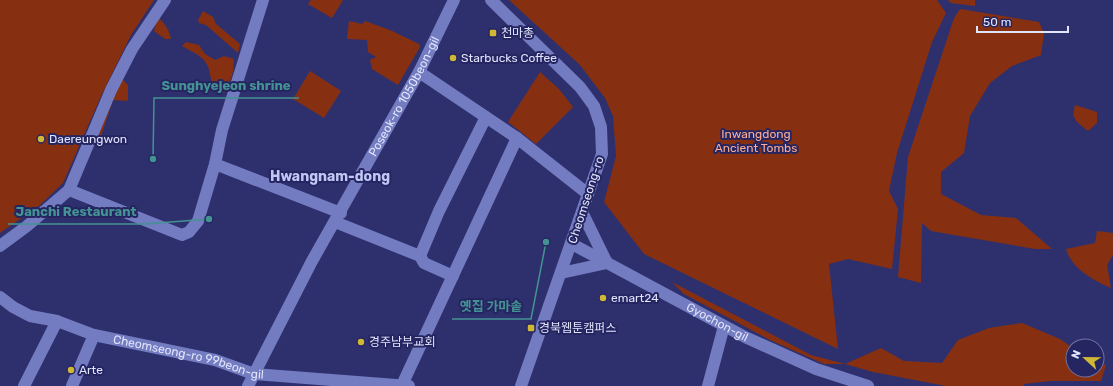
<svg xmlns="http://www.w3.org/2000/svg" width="1113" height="386" viewBox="0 0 1113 386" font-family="Rubik,'Noto Sans KR',sans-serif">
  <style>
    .green { fill: #872f11 }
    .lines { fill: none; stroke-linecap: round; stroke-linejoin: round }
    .minor { stroke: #737bc1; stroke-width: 12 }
    .poi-dot { fill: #d0b736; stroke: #252562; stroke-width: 1.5 }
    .labels { text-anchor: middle; stroke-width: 4; stroke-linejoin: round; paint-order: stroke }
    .poi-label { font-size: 12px; fill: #e1e5fc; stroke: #252562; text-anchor: start }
    .street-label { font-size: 12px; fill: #e1e5fc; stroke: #252562 }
    .park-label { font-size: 12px; fill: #faac94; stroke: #252562 }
    .quarter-label { font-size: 14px; font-weight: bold; fill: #c0c7f4; stroke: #252562 }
    .leader { fill: none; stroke: #449292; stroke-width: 1.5 }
    .callout-dot { fill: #449292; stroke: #252562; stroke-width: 1.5 }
    .callout-label { font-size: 13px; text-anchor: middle; font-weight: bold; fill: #449292; stroke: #252562; stroke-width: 4; stroke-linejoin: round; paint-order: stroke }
  </style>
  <rect width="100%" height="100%" fill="#2e306e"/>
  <g class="green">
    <polygon points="0,0 154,0 131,35 101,96 63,183 39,206 0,233"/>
    <polygon points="311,0 343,0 332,18 308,4"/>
    <polygon points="509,0 937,0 946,13 932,42 897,153 889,191 898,209 892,269 848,259 829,264 838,349 644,254 604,202 616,156 613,116 605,98 580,65"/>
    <polygon points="948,0 975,0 975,6 951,3"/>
    <polygon points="960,9 1039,22 1044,33 1041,55 1012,66 990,83 970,116 964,153 941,172 941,194 981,215 1016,218 1052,249 1035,249 931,231 922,223 921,283 898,277 908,157 954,18"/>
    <polygon points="203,11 213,17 216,24 240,44 238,53 206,25 199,23 198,20"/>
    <path d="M155,15C163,21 169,28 171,39H165L154,31L156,22Z"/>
    <polygon points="349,21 362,24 365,21 390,30 419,44 420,47 398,85 372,69 370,60 376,57 368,52 367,40 347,39"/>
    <path d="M186,42L199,45L205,54L215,60L224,56L234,59L233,72L227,91L223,93L212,85C208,58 205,59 182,46Z"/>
    <polygon points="310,71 341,91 324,118 293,99"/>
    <polygon points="540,72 559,89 573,107 536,144 508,122"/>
    <polygon points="121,78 128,85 128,101 113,100 100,139 83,144"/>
    <polygon points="1075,105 1097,112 1097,123 1088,131 1077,122 1073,115"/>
    <path d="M1097,231L1113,233V255L1107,265L1111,288C1093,280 1072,269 1066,249L1095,243Z"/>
    <polygon points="672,282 811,355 845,364 881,348 904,361 942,363 958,340 989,328 1022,323 1060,339 1073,348 1073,370 1097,370 1097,362 1106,365 1101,381 1051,381 1024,384 1024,386 946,386 873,372 845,364 824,364 770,340 684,294"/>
  </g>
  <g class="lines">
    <g class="minor">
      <polyline points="263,0 222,130 215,164 341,213"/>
      <polyline points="491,0 580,87 594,106 601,127 602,154 521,386"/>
      <polyline points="419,72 517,138 588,194"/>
      <polyline points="69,190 182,235 189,232 198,221 215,164"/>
      <polyline points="582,212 607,263"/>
      <polyline points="335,222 420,256 424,263 453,276"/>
      <path id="s1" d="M572,244L745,337L816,369L868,386"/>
      <polyline points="0,246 27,226 69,190 111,90 132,49 165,0"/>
      <polyline points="420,256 439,211 486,117"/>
      <polyline points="561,273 607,263"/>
      <path id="s2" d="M0,297L13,307L30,316L57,321L94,335L215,360L254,374L409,386"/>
      <polyline points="402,385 517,138"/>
      <polyline points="24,386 57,321"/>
      <polyline points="72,386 94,335"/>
      <path id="s3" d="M248,386L312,261L419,72L454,0"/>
      <polyline points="708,386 724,326"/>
    </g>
  </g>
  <g class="poi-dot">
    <rect x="489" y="29" width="8" height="8" rx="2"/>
    <circle cx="453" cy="58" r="4"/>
    <circle cx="41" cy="139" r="4"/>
    <circle cx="603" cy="298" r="4"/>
    <rect x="527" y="324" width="8" height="8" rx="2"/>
    <circle cx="361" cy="342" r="4"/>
    <circle cx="71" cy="370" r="4"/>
  </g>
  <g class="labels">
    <g class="poi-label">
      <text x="501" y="37">천마총</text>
      <text x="461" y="62">Starbucks Coffee</text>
      <text x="49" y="143">Daereungwon</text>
      <text x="611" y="302">emart24</text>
      <text x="539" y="332">경북웹툰캠퍼스</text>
      <text x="369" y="346">경주남부교회</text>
      <text x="79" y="374">Arte</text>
    </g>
    <g class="street-label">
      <text dy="4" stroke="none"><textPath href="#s3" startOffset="329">Poseok-ro 1050beon-gil</textPath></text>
      <text transform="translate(586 200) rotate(-72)" y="4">Cheomseong-ro</text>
      <text dy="4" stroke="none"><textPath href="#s1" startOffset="165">Gyochon-gil</textPath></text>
      <text dy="4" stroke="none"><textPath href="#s2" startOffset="200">Cheomseong-ro 99beon-gil</textPath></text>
    </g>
    <g class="park-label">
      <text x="756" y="138">Inwangdong<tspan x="756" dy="14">Ancient Tombs</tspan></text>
    </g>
    <g class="quarter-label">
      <text x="330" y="181">Hwangnam-dong</text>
    </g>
  </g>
  <path class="leader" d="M153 159L154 98H299M209 219L145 224H8M546 242L531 319H452"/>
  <g class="callout-dot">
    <circle cx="153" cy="159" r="4"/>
    <circle cx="209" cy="219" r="4"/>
    <circle cx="546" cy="242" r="4"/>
  </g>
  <g class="callout-label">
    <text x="226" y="90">Sunghyejeon shrine</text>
    <text x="76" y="216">Janchi Restaurant</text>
    <text x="491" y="311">옛집 가마솥</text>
  </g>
  <g transform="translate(1085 358) rotate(292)"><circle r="19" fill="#252562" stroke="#7072a0"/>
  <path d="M0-3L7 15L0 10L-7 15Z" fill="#d0b736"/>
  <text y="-6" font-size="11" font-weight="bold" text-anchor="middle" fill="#e1e5fc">N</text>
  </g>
  <path d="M977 26v6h91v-6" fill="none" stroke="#e1e5fc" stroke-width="2"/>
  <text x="983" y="26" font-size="12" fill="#e1e5fc" stroke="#252562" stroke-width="3" paint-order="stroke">50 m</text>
</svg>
